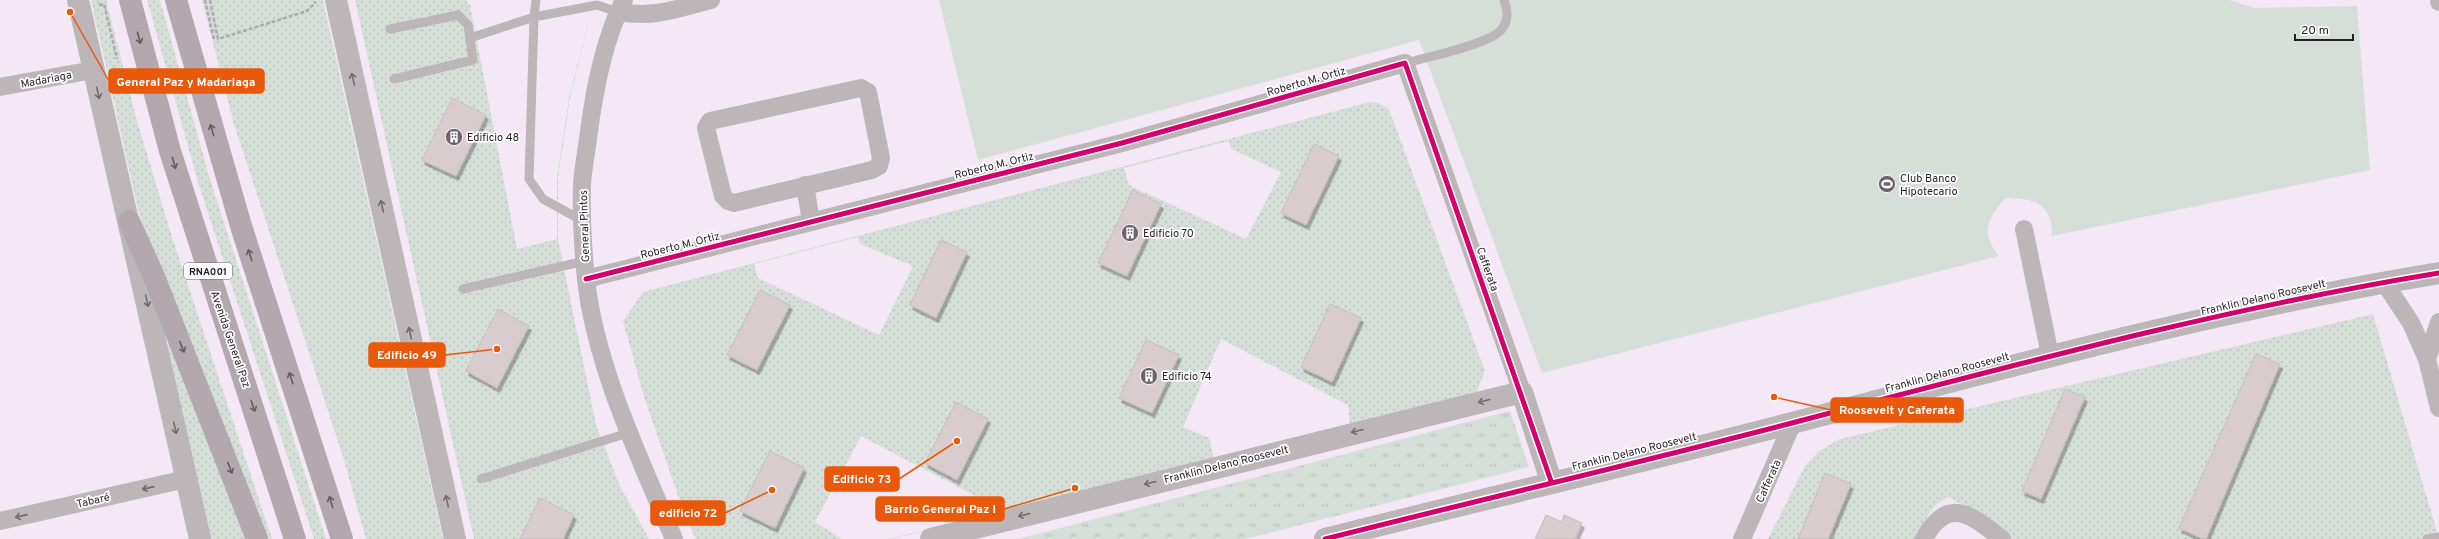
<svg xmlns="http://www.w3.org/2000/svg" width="2439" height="539" viewBox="0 0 2439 539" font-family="Overpass,sans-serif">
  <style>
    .grass { fill: url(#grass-dots); fill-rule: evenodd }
    .park { fill: url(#park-tufts) }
    .pitch { fill: #d5dfd8 }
    .building { fill: #d8cccf; stroke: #c6bbbd; filter: url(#shadow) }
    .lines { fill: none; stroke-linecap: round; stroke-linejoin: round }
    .path { stroke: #b0aaae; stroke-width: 2.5; stroke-dasharray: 4 2; stroke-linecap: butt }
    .service { stroke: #bdb6b9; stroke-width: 9 }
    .minor { stroke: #bdb6b9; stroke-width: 18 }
    .tertiary { stroke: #bdb6b9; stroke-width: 22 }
    .motorway { stroke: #b3a8ad; stroke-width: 22 }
    .cycleway-casing { stroke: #fff; stroke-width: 8 }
    .cycleway { stroke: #d6006c; stroke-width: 5 }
    .oneway { stroke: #655c63 }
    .oneway2 { stroke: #726a70 }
    .labels { text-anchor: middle; stroke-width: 3.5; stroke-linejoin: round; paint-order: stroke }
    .shield { fill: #fff; stroke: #676167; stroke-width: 1 }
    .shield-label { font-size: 10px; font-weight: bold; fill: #261d26 }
    .street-label { font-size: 11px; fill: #261d26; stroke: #fff }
    .poi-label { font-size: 11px; fill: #261d26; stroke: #fff; text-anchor: start }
    .leader { fill: none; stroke: #e8590c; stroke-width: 1.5 }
    .callout-dot { fill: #e8590c; stroke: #fff; stroke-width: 1.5 }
    .callout { fill: #e8590c; stroke: #e8590c; stroke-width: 1.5 }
    .callout-label { font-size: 12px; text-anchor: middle; font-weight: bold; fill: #fff }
  </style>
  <defs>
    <pattern id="grass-dots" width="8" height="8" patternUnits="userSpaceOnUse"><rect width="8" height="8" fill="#d5dfd8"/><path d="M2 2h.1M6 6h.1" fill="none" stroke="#b7bfb9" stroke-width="1.8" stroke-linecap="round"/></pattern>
    <pattern id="park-tufts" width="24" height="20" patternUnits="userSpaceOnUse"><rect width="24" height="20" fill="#d5dfd8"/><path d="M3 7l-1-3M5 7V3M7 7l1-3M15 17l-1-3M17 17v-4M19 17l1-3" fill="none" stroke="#b7bfb9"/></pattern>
    <filter id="shadow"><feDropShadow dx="2.5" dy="4.5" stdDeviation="0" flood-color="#0004"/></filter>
  </defs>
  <rect width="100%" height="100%" fill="#f5e8f6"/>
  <g class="grass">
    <polygon points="91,0 106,0 137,121 172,237 272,539 265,539 146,233 138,210"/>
    <polygon points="147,0 160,0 209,176 326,539 314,539 198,182"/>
    <polygon points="202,0 323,0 443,539 366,539 344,460 234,124"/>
    <path d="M355,0H465L470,5L517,249L557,239V178L569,98L594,0L570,98L558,178V239L596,425L620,486L649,539H563L574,515L540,498L520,539H474ZM451,98L486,115L455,176L422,159ZM497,310L529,326L497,388L466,371Z"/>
    <path d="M1370,102L1379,103L1389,109L1485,371L1476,394L892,539H889L973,518L981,499L861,436L815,522L842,539H696L687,521L644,397L623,321L643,292ZM1229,141L1231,149L1281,172L1246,239L1129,185L1124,168ZM1314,144L1339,156L1306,225L1281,213ZM1133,190L1161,204L1127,276L1098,262ZM858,237L860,244L913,266L879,335L758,278L754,264ZM941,240L967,252L936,317L910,305ZM760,290L790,305L757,370L727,354ZM1330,304L1361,318L1332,382L1301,367ZM1221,339L1348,405L1350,424L1214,458L1209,438L1183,427ZM1146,340L1179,355L1119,398V397ZM956,403L988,420L957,480L925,463ZM770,451L804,469L775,528L741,511Z"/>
    <path d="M2373,314L2439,539H2206L2280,364L2256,354L2179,527L2203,539H2010L1968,508L1949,497C1931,503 1924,524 1916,539H1828L1850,485L1825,473L1798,539H1768L1805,466L1819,451L1840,439ZM2065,389L2084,397L2041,499L2022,490Z"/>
    <polygon points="173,344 246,539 210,539 167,345"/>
  </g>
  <polygon class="park" points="1510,411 1529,467 1245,539 1018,539"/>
  <path class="pitch" d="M939,0H2230L2254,8L2357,6L2370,170L2052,236C2053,204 2034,198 2006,198C1987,218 1980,233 1999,256L1542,373L1419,40L978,160Z"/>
  <g class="building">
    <polygon points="452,98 486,115 456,176 422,160"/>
    <polygon points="1314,144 1339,156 1306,225 1281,213"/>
    <polygon points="1133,190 1161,204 1127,276 1098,263"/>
    <polygon points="941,240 967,252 936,318 910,305"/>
    <polygon points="760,290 790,305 757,370 727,355"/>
    <polygon points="1330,304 1361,318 1332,382 1301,367"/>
    <polygon points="498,309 529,326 497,388 466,371"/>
    <polygon points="1146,340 1179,355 1152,413 1119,398"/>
    <polygon points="2256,354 2280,364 2206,539 2203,539 2179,528"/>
    <polygon points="2065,389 2085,397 2041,499 2022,491"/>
    <polygon points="956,402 988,419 957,480 925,463"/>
    <polygon points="770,451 804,468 775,528 740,511"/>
    <polygon points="1825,473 1851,484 1828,539 1798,539"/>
    <polygon points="540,498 574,515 563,539 520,539"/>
    <polygon points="1546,515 1562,522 1564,515 1582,523 1575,539 1535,539"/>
  </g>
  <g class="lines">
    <g class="path">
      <polyline points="205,0 214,40"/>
      <polyline points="210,0 218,39 307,11 316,2"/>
      <polyline points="99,5 104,4 117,59"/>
    </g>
    <g class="service">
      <polyline points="390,29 458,15 468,25 473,60 394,79"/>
      <polyline points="470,38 534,17 536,0"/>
      <path d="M1405,63C1425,58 1491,44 1502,29C1509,20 1508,10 1504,0"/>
      <polyline points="583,221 543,199 529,179 534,17 597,5 618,12"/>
      <polyline points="463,289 585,261"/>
      <polyline points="481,479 631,432"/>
      <polyline points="2427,539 2439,537"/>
    </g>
    <g class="minor">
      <path d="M624,0C604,40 595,87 589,131C587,149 583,167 582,185C581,215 583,249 586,279C595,365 640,459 674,539"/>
      <polyline points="2439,0 2439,2"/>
      <path d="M618,12C655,18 676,9 711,0"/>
      <polyline points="0,87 93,70"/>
      <polygon points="861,88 868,92 881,158 879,166 872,170 734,203 728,201 723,196 706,128 710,121"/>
      <polyline points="805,185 811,221"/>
      <polyline points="2024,229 2050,355"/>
      <polyline points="586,279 1122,143 1405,63 1522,392"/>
      <polyline points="2384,282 2411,323 2427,359 2439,408"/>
      <polyline points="2427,359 2439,322"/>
      <polyline points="0,521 186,479"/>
      <polyline points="1742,539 1793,422"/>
      <path d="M1924,539C1948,494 1972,516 2002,539"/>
    </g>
    <g class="tertiary">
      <polyline points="78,0 200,539"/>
      <polyline points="336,0 455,539"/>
      <polyline points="931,539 1522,392 1551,481"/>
      <path d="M1325,539C1479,500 1634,464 1788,424C2004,368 2219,309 2439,273"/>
    </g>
    <g class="motorway">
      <polyline points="130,0 170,151 295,539"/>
      <polyline points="176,0 241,226 342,539"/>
      <polyline points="129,221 155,279 257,539"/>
    </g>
    <defs>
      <g id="cycleway">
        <polyline points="586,279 1122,143 1405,63 1551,481"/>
        <path d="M1325,539C1479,500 1634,464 1788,424C2004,368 2219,309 2439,273"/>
      </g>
    </defs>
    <use href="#cycleway" class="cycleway-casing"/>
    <use href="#cycleway" class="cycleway"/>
  </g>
  <defs><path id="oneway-shaft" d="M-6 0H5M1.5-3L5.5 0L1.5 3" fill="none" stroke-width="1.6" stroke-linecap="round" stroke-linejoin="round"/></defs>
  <g class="oneway">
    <use href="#oneway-shaft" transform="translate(139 38) rotate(75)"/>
    <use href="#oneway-shaft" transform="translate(212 130) rotate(-107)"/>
    <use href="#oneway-shaft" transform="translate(174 163) rotate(72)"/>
    <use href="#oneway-shaft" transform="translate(250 255) rotate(-108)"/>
    <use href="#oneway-shaft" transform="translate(182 347) rotate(68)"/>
    <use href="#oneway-shaft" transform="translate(291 378) rotate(-108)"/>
    <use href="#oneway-shaft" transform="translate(253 406) rotate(71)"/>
    <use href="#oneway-shaft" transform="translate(230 468) rotate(69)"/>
    <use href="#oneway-shaft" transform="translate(331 502) rotate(-107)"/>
  </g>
  <g class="oneway2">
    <use href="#oneway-shaft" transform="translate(353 79) rotate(-103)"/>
    <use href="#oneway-shaft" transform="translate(98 93) rotate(76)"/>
    <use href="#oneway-shaft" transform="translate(382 206) rotate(-103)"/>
    <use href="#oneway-shaft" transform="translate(147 301) rotate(78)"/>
    <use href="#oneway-shaft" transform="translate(410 333) rotate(-103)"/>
    <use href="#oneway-shaft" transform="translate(1484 401) rotate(166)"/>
    <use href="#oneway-shaft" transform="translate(175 428) rotate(78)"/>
    <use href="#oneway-shaft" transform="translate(1357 431) rotate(166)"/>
    <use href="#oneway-shaft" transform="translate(1150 483) rotate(166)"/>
    <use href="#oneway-shaft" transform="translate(148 488) rotate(167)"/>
    <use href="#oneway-shaft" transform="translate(447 501) rotate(-103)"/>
    <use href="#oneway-shaft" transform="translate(1024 515) rotate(166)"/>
    <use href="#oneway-shaft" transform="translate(21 516) rotate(167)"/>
  </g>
  <defs>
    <symbol id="building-disc" viewBox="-11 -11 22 22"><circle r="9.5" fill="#6e646f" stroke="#fff"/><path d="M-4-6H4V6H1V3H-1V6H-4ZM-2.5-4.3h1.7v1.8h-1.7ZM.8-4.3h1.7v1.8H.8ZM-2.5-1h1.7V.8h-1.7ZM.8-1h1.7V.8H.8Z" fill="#fff"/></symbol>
    <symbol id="stadium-disc" viewBox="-11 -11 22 22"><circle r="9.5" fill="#6e646f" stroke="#fff"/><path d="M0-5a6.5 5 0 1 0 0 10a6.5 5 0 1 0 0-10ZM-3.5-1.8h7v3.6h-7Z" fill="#fff"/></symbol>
  </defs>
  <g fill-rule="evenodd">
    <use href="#building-disc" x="444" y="127" width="20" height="20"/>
    <use href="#stadium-disc" x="1877" y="174" width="20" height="20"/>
    <use href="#building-disc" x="1120" y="223" width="20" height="20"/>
    <use href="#building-disc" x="1139" y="366" width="20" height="20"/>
  </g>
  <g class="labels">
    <rect class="shield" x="184" y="263" width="48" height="16" rx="3"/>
    <g class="shield-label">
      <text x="208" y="275">RNA001</text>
    </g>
    <g class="street-label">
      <text transform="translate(46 79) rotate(-11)" y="4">Madariaga</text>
      <text transform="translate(1306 81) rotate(-16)" y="4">Roberto M. Ortiz</text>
      <text transform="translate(994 165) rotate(-14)" y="4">Roberto M. Ortiz</text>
      <text transform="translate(584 226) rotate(-92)" y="4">General Pintos</text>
      <text transform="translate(680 245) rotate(-14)" y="4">Roberto M. Ortiz</text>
      <text transform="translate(1488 269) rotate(70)" y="4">Cafferata</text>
      <text transform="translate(2263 297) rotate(-13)" y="4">Franklin Delano Roosevelt</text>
      <text transform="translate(231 339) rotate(71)" y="4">Avenida General Paz</text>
      <text transform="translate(1947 372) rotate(-15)" y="4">Franklin Delano Roosevelt</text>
      <text transform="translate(1634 451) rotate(-14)" y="4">Franklin Delano Roosevelt</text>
      <text transform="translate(1226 464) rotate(-14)" y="4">Franklin Delano Roosevelt</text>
      <text transform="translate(1768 481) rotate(-66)" y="4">Cafferata</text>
      <text transform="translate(93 500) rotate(-13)" y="4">Tabaré</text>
    </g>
    <g class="poi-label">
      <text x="467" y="141">Edificio 48</text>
      <text x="1900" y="182">Club Banco<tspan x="1900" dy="13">Hipotecario</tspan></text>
      <text x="1143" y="237">Edificio 70</text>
      <text x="1162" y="380">Edificio 74</text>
    </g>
  </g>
  <path class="leader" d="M70 12L109 81M497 349L445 355M1774 397L1831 410M957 441L899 479M1075 488L1004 509M772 490L725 513"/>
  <g class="callout-dot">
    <circle cx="70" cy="12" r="4"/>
    <circle cx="497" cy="349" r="4"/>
    <circle cx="1774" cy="397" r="4"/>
    <circle cx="957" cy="441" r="4"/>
    <circle cx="1075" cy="488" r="4"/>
    <circle cx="772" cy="490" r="4"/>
  </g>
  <g class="callout">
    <rect x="109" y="69" width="155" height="24" rx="4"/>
    <rect x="369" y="343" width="76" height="24" rx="4"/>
    <rect x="1831" y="398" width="132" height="24" rx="4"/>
    <rect x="825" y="467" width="74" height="24" rx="4"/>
    <rect x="876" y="497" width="128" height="24" rx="4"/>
    <rect x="651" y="501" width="74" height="24" rx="4"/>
  </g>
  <g class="callout-label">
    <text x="186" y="86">General Paz y Madariaga</text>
    <text x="407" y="359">Edificio 49</text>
    <text x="1897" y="414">Roosevelt y Caferata</text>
    <text x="862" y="483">Edificio 73</text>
    <text x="940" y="513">Barrio General Paz I</text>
    <text x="688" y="517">edificio 72</text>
  </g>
  <path d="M2295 34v6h58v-6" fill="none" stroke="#261d26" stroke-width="2"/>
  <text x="2301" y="34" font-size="12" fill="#261d26" stroke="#ffffff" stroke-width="3" paint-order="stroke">20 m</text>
</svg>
